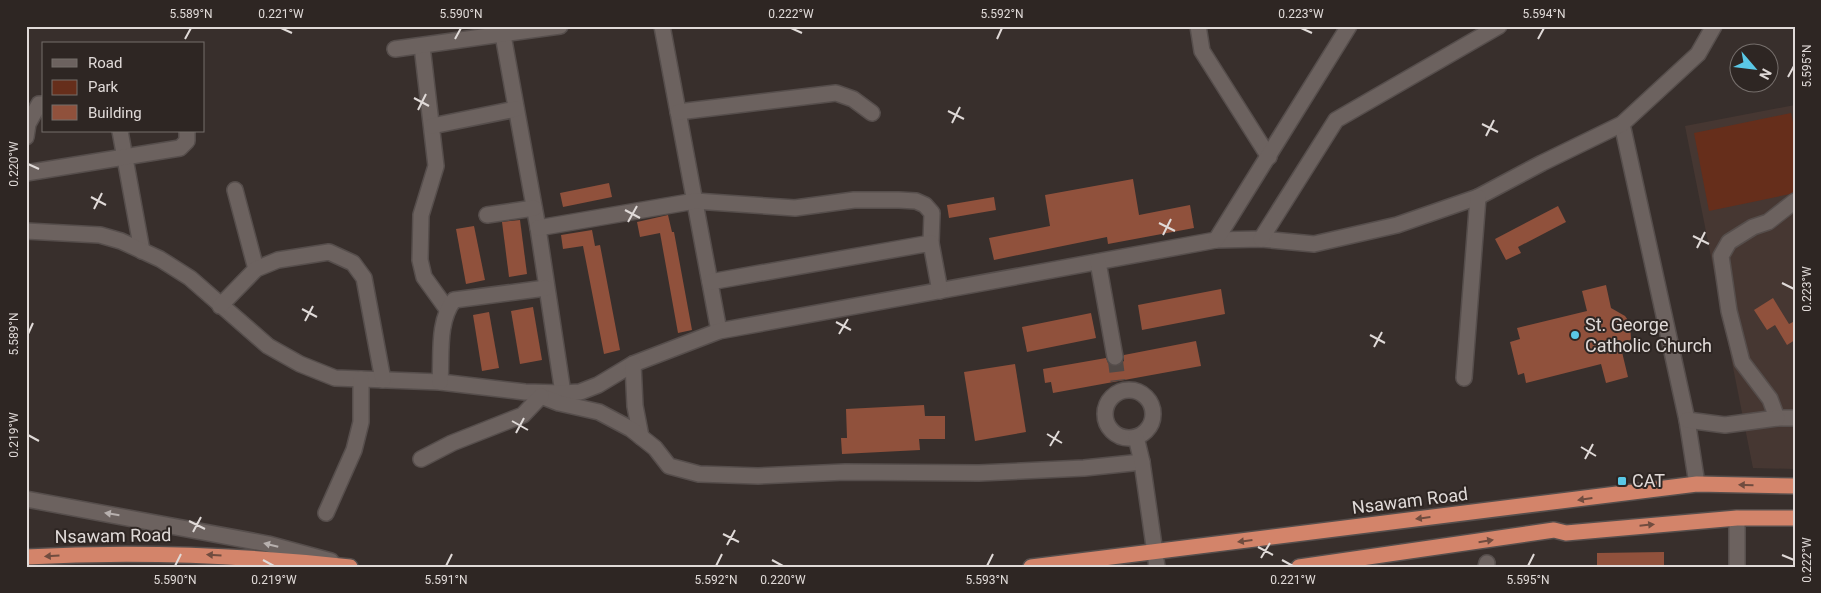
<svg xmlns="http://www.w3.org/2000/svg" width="1821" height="593" viewBox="0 0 1821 593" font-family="Roboto,sans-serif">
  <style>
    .built { fill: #463732 }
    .green { fill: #662e1b }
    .building { fill: #90513c }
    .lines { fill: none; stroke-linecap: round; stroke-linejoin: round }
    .minor-tunnel { stroke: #514946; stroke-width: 15; stroke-dasharray: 15 8; stroke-linecap: butt }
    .minor-casing { stroke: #564e4c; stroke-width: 18 }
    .highway-casing { stroke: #564e4c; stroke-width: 18 }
    .minor { stroke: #6c625f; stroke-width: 15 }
    .highway { stroke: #d3846a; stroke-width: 15 }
    .oneway { fill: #704c3f }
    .oneway2 { fill: #b7b0ae }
    .ticks { fill: none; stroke: #e0dad8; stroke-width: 2 }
    .poi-dot { fill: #5ac8e6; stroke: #2e2623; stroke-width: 2 }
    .labels { text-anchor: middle; stroke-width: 4; stroke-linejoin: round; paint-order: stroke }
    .poi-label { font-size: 18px; fill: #e0dad8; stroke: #2e2623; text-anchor: start }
    .street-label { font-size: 18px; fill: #e0dad8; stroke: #2e2623 }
    .neatline { fill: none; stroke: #e0dad8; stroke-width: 2 }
    .ticks-label { font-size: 12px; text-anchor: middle; fill: #e0dad8 }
  </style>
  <rect width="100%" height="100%" fill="#382f2c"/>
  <polygon class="built" points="1795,105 1795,469 1753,468 1685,126"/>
  <polygon class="green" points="1791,113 1795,131 1795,193 1709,211 1694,133"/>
  <g class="building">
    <polygon points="1133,179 1139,215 1190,205 1194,228 1108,244 1107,237 994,260 989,238 1050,226 1045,195"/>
    <polygon points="609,183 612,197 563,207 560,193"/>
    <polygon points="994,197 996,210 949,218 947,205"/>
    <polygon points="1558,206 1566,222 1518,247 1521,253 1506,260 1495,239"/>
    <polygon points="668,215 672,232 674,232 692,330 678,333 660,233 640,237 637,222"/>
    <polygon points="520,220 527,274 509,277 502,222"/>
    <polygon points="474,226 485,280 466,284 456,229"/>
    <polygon points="592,230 595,246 600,245 620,350 604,354 583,246 563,249 561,235"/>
    <polygon points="1606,285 1611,308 1625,316 1630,323 1631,339 1622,352 1628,377 1606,383 1601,364 1526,383 1524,373 1518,375 1510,342 1520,339 1517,328 1587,311 1582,291"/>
    <polygon points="1221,289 1225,314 1142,330 1138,305"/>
    <polygon points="1773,298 1789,324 1795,321 1795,340 1787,345 1775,325 1767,330 1754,310"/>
    <polygon points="533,307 542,360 520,364 511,311"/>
    <polygon points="489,312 499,368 482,371 473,315"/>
    <polygon points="1091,313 1096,338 1027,352 1022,327"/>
    <polygon points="1196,341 1201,366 1053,393 1051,382 1045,383 1043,369 1106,358 1108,363 1116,366 1124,361 1124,355"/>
    <polygon points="1015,364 1026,432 975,441 964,372"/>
    <polygon points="924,405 925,416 945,416 945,439 919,439 920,450 842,454 841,438 847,438 846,409"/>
    <polygon points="1664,552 1664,567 1597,567 1597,553"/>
  </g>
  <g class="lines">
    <polyline class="minor-tunnel" points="1115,357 1118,381"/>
    <defs>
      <g id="minor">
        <polyline points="662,26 719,331"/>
        <polyline points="1198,26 1202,51 1269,157"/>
        <polyline points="503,35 538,228 563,393"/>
        <polyline points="422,46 436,166 421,215 420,260 424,277 447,309"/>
        <polyline points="395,49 560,26"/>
        <polyline points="678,112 836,93 853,99 872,113"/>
        <polyline points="1622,124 1687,420 1697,484"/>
        <polyline points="432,126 516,109"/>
        <polyline points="120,131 142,251"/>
        <polyline points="26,137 28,124 39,104 44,104"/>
        <polyline points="26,173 180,148 187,141 187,131"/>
        <polyline points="235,190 256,269"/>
        <polyline points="1795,201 1768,222 1753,227 1729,242 1721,256 1729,311 1742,362 1770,399 1777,418 1795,418"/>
        <polyline points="487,215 534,208"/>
        <polyline points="538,228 695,201 795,208 854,200 899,200 916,201 925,205 932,213 931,243"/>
        <polyline points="26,231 100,235 121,241 160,259 190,278 268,346 300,364 335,378 440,382 525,392 563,393 580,392 598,385 633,364 719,331 1216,240 1261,239 1314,244 1397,225 1478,197 1542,163 1622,124 1698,54 1714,26"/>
        <polyline points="1261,239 1336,120 1499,26"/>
        <polyline points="1216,240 1349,26"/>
        <polyline points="1098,262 1115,357"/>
        <polyline points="710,282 931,243 940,291"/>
        <polyline points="220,306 256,269 278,260 329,252 353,263 364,278 383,380"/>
        <polyline points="633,364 635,406 641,437"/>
        <polyline points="1464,378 1478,197"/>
        <path d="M440,382C442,355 437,322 454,300L546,288"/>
        <circle cx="1129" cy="414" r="24"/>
        <polyline points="541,396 559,403 599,412 631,429 655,448 669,466 699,474 758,476 845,472 979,473 1084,468 1142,462"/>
        <polyline points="1687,420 1725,425 1777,418"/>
        <polyline points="1136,437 1142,462 1157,567"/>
        <polyline points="421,459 452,443 523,415 541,396"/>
        <polyline points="26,499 268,544 331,561"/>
        <polyline points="326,513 354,450 361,422 361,379"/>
        <polyline points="1737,518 1737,567"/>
        <polyline points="1486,567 1487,563"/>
      </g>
      <g id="highway">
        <path d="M26,557C135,551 242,555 350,567"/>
        <polyline points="1031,567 1697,484 1795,486"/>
        <polyline points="1299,567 1554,530 1566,533 1737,518 1795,518"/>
      </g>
    </defs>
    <use href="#minor" class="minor-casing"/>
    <use href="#highway" class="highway-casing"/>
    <use href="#minor" class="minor"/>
    <use href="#highway" class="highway"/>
  </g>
  <defs><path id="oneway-solid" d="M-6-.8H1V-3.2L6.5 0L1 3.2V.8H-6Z" transform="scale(1.25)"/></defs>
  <g class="oneway">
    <use href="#oneway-solid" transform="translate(1746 485) rotate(-179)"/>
    <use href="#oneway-solid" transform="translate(1585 499) rotate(172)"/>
    <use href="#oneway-solid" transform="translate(1423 518) rotate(173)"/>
    <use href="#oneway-solid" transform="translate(1647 525) rotate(-6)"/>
    <use href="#oneway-solid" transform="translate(1245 541) rotate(173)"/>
    <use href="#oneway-solid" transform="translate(1486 541) rotate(-9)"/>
    <use href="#oneway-solid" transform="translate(214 555) rotate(-177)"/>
    <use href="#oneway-solid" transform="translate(52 556) rotate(177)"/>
  </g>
  <g class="oneway2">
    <use href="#oneway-solid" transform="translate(112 514) rotate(-171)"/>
    <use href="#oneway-solid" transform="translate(271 545) rotate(-166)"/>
  </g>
  <path class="ticks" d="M281,28L292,33M791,28L802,33M1301,28L1312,33M185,39L191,28M455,39L461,28M997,39L1002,28M1538,39L1544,28M1788,77L1794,66M414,98L429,106M418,110L426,94M948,111L964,119M952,123L960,107M1482,124L1498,132M1486,136L1494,120M28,164L39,169M91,197L106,205M94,209L102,193M625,210L640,218M628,222L637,206M1159,223L1175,231M1163,235L1171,219M1693,236L1709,244M1697,248L1705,232M1782,283L1794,289M302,309L317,317M305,321L313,306M836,322L851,330M28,334L33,323M839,334L848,319M1370,335L1385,343M1374,347L1382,332M512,421L528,430M516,433L524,418M1047,434L1062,443M28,435L39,441M1050,446L1059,431M1581,447L1596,456M1585,459L1593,444M189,521L205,529M193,532L201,517M723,534L739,542M727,545L735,530M1258,547L1273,555M1782,555L1794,560M1261,558L1270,543M263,560L274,566M772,560L783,566M1282,560L1293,566M175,566L181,554M446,566L452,554M716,566L722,554M987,566L993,554M1528,566L1534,554"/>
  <g class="poi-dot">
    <circle cx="1575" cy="335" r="5"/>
    <rect x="1617" y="476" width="10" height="10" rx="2.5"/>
  </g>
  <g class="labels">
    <g class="poi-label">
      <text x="1585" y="331">St. George<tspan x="1585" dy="21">Catholic Church</tspan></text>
      <text x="1632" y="487">CAT</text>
    </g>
    <g class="street-label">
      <text transform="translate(1410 501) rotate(-7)" y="6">Nsawam Road</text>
      <text transform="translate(113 536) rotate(-1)" y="6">Nsawam Road</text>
    </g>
  </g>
  <rect width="1821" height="593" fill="none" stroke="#2e2623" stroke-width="55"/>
  <rect x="42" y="42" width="162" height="90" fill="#2e2623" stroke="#756e6b"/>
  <rect x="52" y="59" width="25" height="8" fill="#6c625f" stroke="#756e6b"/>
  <text x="88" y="68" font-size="15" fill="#e0dad8">Road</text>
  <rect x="52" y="80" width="25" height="15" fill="#662e1b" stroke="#756e6b"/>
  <text x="88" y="92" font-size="15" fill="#e0dad8">Park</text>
  <rect x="52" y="105" width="25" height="15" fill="#90513c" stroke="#756e6b"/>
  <text x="88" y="118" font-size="15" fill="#e0dad8">Building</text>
  <g transform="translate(1754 68) rotate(118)"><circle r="24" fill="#2e2623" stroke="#756e6b"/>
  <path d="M0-4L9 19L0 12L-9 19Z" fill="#5ac8e6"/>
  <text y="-8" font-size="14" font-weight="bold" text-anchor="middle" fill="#e0dad8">N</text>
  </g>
  <rect x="28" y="28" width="1766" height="538" class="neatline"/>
  <g class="ticks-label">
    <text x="191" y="18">5.589°N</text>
    <text x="281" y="18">0.221°W</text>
    <text x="461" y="18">5.590°N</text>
    <text x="791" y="18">0.222°W</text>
    <text x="1002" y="18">5.592°N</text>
    <text x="1301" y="18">0.223°W</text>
    <text x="1544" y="18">5.594°N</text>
    <text transform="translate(1807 66) rotate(-90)" y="4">5.595°N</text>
    <text transform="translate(14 164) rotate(-90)" y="4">0.220°W</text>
    <text transform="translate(1807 289) rotate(-90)" y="4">0.223°W</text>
    <text transform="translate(14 334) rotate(-90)" y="4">5.589°N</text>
    <text transform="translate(14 435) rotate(-90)" y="4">0.219°W</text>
    <text transform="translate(1807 560) rotate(-90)" y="4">0.222°W</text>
    <text x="175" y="584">5.590°N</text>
    <text x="274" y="584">0.219°W</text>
    <text x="446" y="584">5.591°N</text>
    <text x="716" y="584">5.592°N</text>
    <text x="783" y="584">0.220°W</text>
    <text x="987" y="584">5.593°N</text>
    <text x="1293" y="584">0.221°W</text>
    <text x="1528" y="584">5.595°N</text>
  </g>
</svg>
